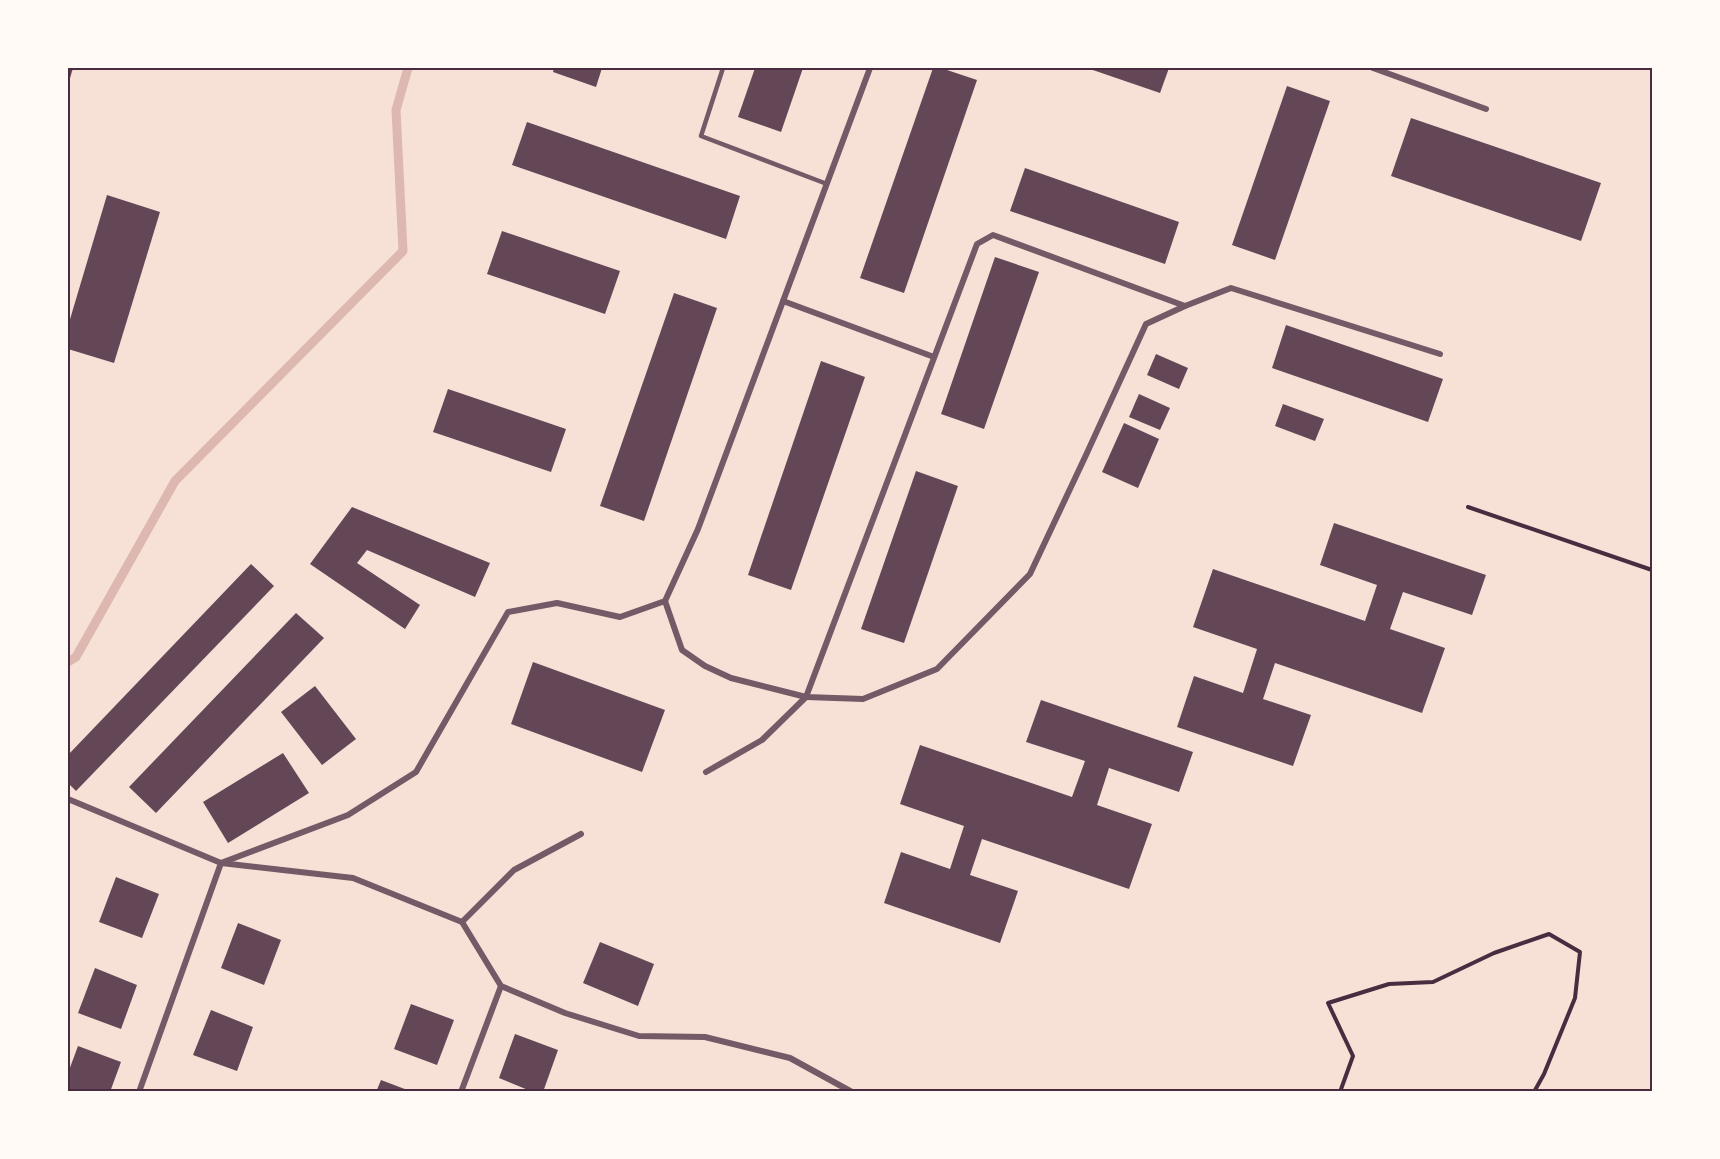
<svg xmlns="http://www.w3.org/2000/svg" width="1720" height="1159" viewBox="0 0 1720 1159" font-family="'Golos Text',sans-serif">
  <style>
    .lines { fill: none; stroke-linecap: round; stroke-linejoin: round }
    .stream { stroke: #dcb8b0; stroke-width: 9 }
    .building { fill: #644757 }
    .path { stroke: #4a2c40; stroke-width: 4 }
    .service { stroke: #755966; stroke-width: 4.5 }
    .minor { stroke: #755966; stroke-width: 6 }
    .neatline { fill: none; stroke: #4a2c40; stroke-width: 2 }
  </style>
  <rect width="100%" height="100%" fill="#f7e1d7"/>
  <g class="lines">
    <polyline class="stream" points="68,662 76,657 175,481 403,251 396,110 408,68"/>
  </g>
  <g class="building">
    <polygon points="68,68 73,68 68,85"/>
    <polygon points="554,68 602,68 596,87 553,72"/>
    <polygon points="755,68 803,68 781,132 738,117"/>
    <polygon points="933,68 941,68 977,80 904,293 860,278"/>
    <polygon points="1087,68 1169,68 1160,93"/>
    <polygon points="1287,86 1330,101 1275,260 1232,245"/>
    <polygon points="1411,118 1601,183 1581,241 1391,176"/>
    <polygon points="527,122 740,196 726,239 512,165"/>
    <polygon points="1025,168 1179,222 1165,264 1010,211"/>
    <polygon points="107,195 160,212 114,363 68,349 68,326"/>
    <polygon points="502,231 620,271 605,314 487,274"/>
    <polygon points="995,257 1039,272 984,429 941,414"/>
    <polygon points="674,293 717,308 644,521 600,506"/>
    <polygon points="1286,325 1443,379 1428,422 1272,368"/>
    <polygon points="1156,354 1188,368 1179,389 1147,375"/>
    <polygon points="821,361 865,377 791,590 748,575"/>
    <polygon points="448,389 566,429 551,472 433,432"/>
    <polygon points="1139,394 1170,408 1160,430 1129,417"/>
    <polygon points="1283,404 1324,419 1315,441 1275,426"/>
    <polygon points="1124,423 1159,439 1138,488 1102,472"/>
    <polygon points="916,471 958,486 904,643 861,629"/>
    <polygon points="352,507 490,563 475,597 367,550 357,563 420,605 405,629 310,564"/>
    <polygon points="1334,523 1486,575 1472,615 1403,592 1390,629 1445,648 1422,713 1275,663 1263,699 1311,715 1293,766 1177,727 1194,676 1243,693 1257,649 1193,627 1213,569 1365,621 1377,585 1320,565"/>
    <polygon points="251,564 274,586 76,791 68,783 68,755"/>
    <polygon points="296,613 324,638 156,813 129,787"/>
    <polygon points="533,662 665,710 642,772 511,724"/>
    <polygon points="315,686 356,739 322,765 281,712"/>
    <polygon points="1041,700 1193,752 1179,792 1109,768 1097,805 1152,824 1129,889 982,839 970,875 1018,891 1000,943 884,903 901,852 950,869 964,826 900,804 920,745 1072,797 1085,761 1026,742"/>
    <polygon points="283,753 309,793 228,843 203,802"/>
    <polygon points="116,877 159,894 142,938 99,922"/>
    <polygon points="238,923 281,940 264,985 221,968"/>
    <polygon points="600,942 654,964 638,1006 583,983"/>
    <polygon points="95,968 137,985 121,1029 78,1013"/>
    <polygon points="411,1004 454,1020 437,1065 394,1049"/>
    <polygon points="211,1010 253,1027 237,1071 193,1055"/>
    <polygon points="515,1034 558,1050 543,1092 533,1092 499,1078"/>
    <polygon points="78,1046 121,1062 110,1092 68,1092 68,1073"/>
    <polygon points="381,1080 410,1091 410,1092 376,1092"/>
  </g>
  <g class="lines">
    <g class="path">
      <polyline points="1468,507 1652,570"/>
      <polyline points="1340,1092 1353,1056 1328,1003 1389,984 1433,982 1494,953 1549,934 1580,952 1575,998 1544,1074 1534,1092"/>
    </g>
    <polyline class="service" points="723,68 701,136 827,184"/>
    <g class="minor">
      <polyline points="1373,68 1486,109"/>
      <polyline points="783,301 934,357"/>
      <polyline points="665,601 682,650 705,666 731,678 806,697 863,699 937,669 1030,574 1086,455 1146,324 1185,306"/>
      <polyline points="706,772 762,740 806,697 977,244 993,235 1185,306 1231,288 1440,354"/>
      <polyline points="68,799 221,863 353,878 462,922 501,986 565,1013 639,1036 705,1037 790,1058 852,1092"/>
      <polyline points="462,922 514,870 581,834"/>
      <polyline points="139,1092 221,863 348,815 416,772 508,612 557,603 620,617 665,601 698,529 870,68"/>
      <polyline points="461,1092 501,986"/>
    </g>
  </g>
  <rect width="1720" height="1159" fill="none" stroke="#fffaf5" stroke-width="138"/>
  <rect x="69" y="69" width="1582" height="1021" class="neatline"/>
</svg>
